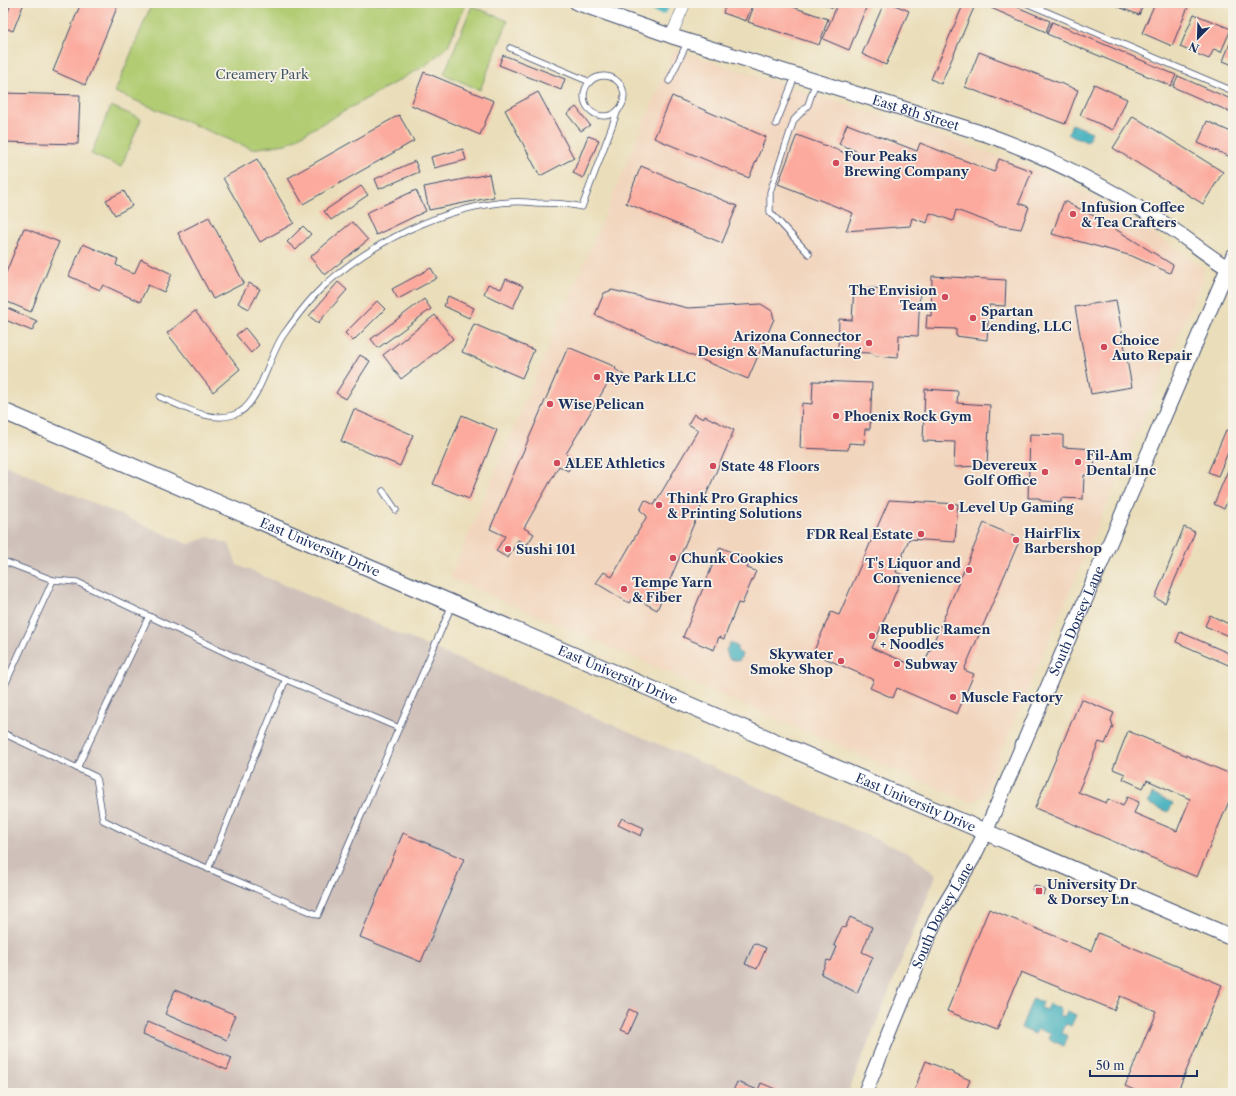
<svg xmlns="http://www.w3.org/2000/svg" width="1236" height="1096" viewBox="0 0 1236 1096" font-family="'Libre Caslon Text',serif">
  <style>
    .built { fill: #f2d5bd }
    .industrial { fill: #cfc1ba }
    .green { fill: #b1cc72; stroke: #667e68 }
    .water { fill: #42b1be; stroke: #2e708e }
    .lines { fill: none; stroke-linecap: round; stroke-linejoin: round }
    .canal { stroke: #42b1be; stroke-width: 15 }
    .building { fill: #fcaa9e }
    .service-casing { stroke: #3a496c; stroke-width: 7 }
    .minor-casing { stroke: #3a496c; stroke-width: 12 }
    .tertiary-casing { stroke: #3a496c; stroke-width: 16 }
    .secondary-casing { stroke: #3a496c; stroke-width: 18 }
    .service { stroke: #fff; stroke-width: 5.5 }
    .minor { stroke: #fff; stroke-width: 11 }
    .tertiary { stroke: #fff; stroke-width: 14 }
    .secondary { stroke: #fff; stroke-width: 16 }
    .poi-dot { fill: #d1495b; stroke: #f7f3e8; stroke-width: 1.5 }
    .labels { text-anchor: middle; stroke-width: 3.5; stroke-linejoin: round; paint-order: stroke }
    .park-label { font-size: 13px; fill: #405663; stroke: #f7f3e8 }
    .street-label { font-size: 13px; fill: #1b2f5e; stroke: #f7f3e8 }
    .poi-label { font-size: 13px; font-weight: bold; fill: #1b2f5e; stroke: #f7f3e8; text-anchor: start }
  </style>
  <rect width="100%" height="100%" fill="#f7f3e8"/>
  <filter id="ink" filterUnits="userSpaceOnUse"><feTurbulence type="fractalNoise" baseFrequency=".025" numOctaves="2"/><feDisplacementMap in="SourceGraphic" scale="8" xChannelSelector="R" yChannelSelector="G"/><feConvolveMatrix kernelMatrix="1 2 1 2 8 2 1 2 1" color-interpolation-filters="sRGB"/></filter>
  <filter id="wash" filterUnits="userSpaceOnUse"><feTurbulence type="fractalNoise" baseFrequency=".012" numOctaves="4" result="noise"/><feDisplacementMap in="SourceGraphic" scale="16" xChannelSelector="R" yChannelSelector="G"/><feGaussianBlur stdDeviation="0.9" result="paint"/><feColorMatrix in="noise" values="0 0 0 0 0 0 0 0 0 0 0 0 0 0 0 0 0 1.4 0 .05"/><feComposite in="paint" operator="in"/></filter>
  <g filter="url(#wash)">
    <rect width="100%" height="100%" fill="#eadeba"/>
    <polygon class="built" points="675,50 949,138 1044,173 1123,213 1202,267 1203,278 983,795 973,801 967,801 450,578"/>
    <polygon class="industrial" points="3,464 188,544 209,537 229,544 237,565 724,772 912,855 936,875 848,1093 3,1093"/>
    <g class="green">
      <polygon points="152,3 466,3 448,46 426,65 286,144 252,149 115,92"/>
      <polygon points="472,6 508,21 480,90 444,74"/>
      <polygon points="111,106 141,119 121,167 91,154"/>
    </g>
    <g class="water">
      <polygon points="1072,124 1092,132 1087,142 1068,134"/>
      <polygon points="730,643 737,646 737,651 742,654 739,661 729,659 726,650"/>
      <polygon points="1152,794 1173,803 1168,812 1148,803"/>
      <polygon points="1033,998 1042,1002 1040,1008 1046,1010 1049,1004 1061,1009 1059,1015 1064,1017 1067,1011 1076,1015 1071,1026 1066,1024 1062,1033 1068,1036 1064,1046 1049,1039 1051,1034 1038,1029 1035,1034 1021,1028"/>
    </g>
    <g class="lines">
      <polyline class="canal" points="654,3 661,7"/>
    </g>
    <g id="blocks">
      <g class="building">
        <polygon points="11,3 24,3 13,31 3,27"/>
        <polygon points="81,3 119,3 85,85 53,71"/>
        <polygon points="726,3 753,3 746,21 723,13"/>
        <polygon points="755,3 781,3 828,19 819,45 748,22"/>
        <polygon points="822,3 835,3 833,8"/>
        <polygon points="838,3 868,3 849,50 823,39"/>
        <polygon points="884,3 890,3 909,11 886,65 862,54"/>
        <polygon points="964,3 976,3 941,84 931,79"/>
        <polygon points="993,3 1008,3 1050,21 1046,32 991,8"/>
        <polygon points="1109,3 1144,3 1139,15"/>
        <polygon points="1155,3 1179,3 1188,7 1172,46 1142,33"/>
        <polygon points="1194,14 1231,29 1221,52 1214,49 1209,59 1180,47"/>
        <polygon points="1052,22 1176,75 1171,86 1047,34"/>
        <polygon points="1233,36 1233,65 1223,61"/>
        <polygon points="979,52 1078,90 1065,124 965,87"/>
        <polygon points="503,55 565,79 561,90 499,65"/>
        <polygon points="424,72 494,101 480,135 411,105"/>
        <polygon points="1178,76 1233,100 1233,113 1173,87"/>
        <polygon points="1094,84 1127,99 1113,130 1080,115"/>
        <polygon points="538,92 574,158 540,176 505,110"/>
        <polygon points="3,93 80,95 78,144 3,142"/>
        <polygon points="672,96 766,137 749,178 654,138"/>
        <polygon points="576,107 590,125 581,131 567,114"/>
        <polygon points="399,115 414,141 303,204 288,178"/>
        <polygon points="1133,116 1223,172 1203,204 1113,148"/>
        <polygon points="1207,121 1233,133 1233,158 1198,143"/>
        <polygon points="847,124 917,151 920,143 994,172 999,159 1032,171 1019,203 1029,207 1021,229 997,225 956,210 953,221 930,213 927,223 912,218 910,226 846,231 853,213 778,184 797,135 859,158 861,153 839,144"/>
        <polygon points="588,136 599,140 583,178 573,173"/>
        <polygon points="463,149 466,160 434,168 431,157"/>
        <polygon points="257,159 294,223 260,242 223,178"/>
        <polygon points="415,161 419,172 379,189 375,179"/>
        <polygon points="641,166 737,206 722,243 626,203"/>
        <polygon points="489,174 494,197 429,210 424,187"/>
        <polygon points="361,186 368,195 331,220 324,211"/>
        <polygon points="416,190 426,211 376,235 366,213"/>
        <polygon points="124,191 132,206 115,215 106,200"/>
        <polygon points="1064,201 1096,217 1173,265 1170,273 1132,256 1052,234"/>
        <polygon points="209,217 244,283 213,299 178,233"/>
        <polygon points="352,222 368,240 325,275 310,257"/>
        <polygon points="303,226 311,234 296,250 287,242"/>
        <polygon points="24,228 59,242 31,312 3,300 3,280"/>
        <polygon points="83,244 118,259 116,265 134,274 141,259 172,274 164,292 148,285 140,302 103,285 100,290 69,276"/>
        <polygon points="431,268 437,278 398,299 392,289"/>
        <polygon points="932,276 1006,280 1005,306 989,305 987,340 956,336 956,329 926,328 927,315 931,316"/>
        <polygon points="506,279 523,286 513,308 484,294 488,284 501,289"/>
        <polygon points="338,282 347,290 318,323 309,316"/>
        <polygon points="249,283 260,289 249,309 238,303"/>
        <polygon points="854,287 920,291 918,336 899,335 898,358 876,356 872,353 838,352 839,319 852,320"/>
        <polygon points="612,290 688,308 761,304 772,311 774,319 748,379 595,315 604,293"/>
        <polygon points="448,296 474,308 469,318 444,306"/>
        <polygon points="424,299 431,309 378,348 371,339"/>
        <polygon points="1116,300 1132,387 1091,394 1075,307"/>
        <polygon points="377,301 385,309 353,341 345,333"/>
        <polygon points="3,306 37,321 32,331 3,319"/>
        <polygon points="195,311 240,369 213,392 167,333"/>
        <polygon points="435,315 453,339 401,379 383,355"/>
        <polygon points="474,324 534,350 522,378 462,352"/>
        <polygon points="245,328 259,345 251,353 236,335"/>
        <polygon points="568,347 616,367 615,369 624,375 618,386 609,381 566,454 575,460 568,471 559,466 524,528 534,534 527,545 518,540 508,558 496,551 505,536 490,529"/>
        <polygon points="360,355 370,361 346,399 336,393"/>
        <polygon points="813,381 872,383 870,429 865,429 864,444 849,443 848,450 800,448 802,403 812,404"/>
        <polygon points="925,389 958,391 957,403 990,405 987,466 954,467 955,442 923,441"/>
        <polygon points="354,409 413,435 400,466 341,441"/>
        <polygon points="694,414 703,419 705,416 734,430 657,610 633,597 629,603 596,583 604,572 612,577 647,516 640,510 645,500 654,505 698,430 688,424"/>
        <polygon points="462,415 497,430 469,499 433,484"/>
        <polygon points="1226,430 1233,433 1233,441 1218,476 1208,472"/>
        <polygon points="1030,434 1063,435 1063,447 1095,449 1094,476 1084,475 1083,499 1061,498 1061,502 1041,501 1039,498 1028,498"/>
        <polygon points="1233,458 1233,487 1224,509 1214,504"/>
        <polygon points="889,500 958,504 955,542 909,539 896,572 903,575 872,648 922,669 984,523 1020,539 964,670 974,674 957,714 897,688 893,698 870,688 874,680 813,653 831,612 839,615"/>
        <polygon points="1184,527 1195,532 1165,603 1155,598"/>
        <polygon points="720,547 750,560 747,568 756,571 742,604 738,603 724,639 719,637 714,650 683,637"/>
        <polygon points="1210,615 1233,626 1233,638 1205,626"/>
        <polygon points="1180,632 1233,655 1233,667 1176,642"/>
        <polygon points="1081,699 1114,713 1111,720 1113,726 1105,744 1099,742 1078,792 1106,803 1108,799 1123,806 1127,797 1139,802 1134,813 1177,831 1190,799 1147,780 1143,788 1123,779 1125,774 1113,769 1128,731 1233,775 1233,792 1197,877 1035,808"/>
        <polygon points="622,818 644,828 641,836 618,825"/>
        <polygon points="403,833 464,859 421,962 360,937"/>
        <polygon points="1035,885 1045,890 1043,895 1032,890"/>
        <polygon points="989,909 1091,951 1098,933 1222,985 1177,1093 1141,1093 1125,1086 1156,1011 1120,996 1114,1010 1021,972 997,1031 947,1011"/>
        <polygon points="850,917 872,927 862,952 873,957 857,993 821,974 827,960 831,961 837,947 834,945 842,927 845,928"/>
        <polygon points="754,943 766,948 757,969 745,964"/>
        <polygon points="175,990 236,1015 226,1040 165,1014"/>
        <polygon points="629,1009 637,1013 627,1035 619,1032"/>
        <polygon points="148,1022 232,1058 227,1070 143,1034"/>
        <polygon points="926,1061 970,1080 965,1093 913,1093"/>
        <polygon points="737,1082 758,1090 761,1083 780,1091 779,1093 732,1093"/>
      </g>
    </g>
  </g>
  <g filter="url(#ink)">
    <use href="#blocks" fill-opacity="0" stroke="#3a496c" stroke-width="1"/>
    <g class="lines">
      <defs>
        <g id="service">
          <polyline points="1026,3 1233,91"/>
          <polyline points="510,48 590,82"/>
          <circle cx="604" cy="96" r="20"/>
          <polyline points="669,81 688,41"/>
          <polyline points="776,124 796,74"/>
          <polyline points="809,254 770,212 770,192 794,120 808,105 816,81"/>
          <path d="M160,397C184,407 214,426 240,412C261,399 270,353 284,334C296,317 310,298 325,285C372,242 445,206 510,202C519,201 528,202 537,203C552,203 567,203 582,207L618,110"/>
          <polyline points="383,491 396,510"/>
          <polyline points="3,561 53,580"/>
          <polyline points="3,689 53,580 77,582 252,665 399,728"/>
          <polyline points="3,733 96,777 103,820 162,849 318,915 452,605"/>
          <polyline points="77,768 149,616"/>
          <polyline points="208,869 286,679"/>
        </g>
        <polyline id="minor" points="671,36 685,3"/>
        <g id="tertiary">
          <path id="s1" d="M577,3L671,36L985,134C1047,156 1104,185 1160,221C1185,236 1208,257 1233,271"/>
          <path id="s2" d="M865,1093L935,921L973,858L985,833L1233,256"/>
        </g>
        <g id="secondary">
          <path id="s3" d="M3,411L1233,938"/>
        </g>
      </defs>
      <use href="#service" class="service-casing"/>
      <use href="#minor" class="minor-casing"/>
      <use href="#tertiary" class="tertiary-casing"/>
      <use href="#secondary" class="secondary-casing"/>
      <use href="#service" class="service"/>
      <use href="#minor" class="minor"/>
      <use href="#tertiary" class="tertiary"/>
      <use href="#secondary" class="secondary"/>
    </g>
  </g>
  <g class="poi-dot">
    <circle cx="836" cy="163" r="4"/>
    <circle cx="1073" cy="214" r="4"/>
    <circle cx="945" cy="297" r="4"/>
    <circle cx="973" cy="318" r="4"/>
    <circle cx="869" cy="343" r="4"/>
    <circle cx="1104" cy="347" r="4"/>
    <circle cx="597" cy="377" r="4"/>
    <circle cx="550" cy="404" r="4"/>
    <circle cx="836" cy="416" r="4"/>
    <circle cx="1078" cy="462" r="4"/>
    <circle cx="557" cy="463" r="4"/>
    <circle cx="713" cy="466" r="4"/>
    <circle cx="1045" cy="472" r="4"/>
    <circle cx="659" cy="505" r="4"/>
    <circle cx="951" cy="507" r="4"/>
    <circle cx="921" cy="534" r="4"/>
    <circle cx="1016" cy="540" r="4"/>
    <circle cx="508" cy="549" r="4"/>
    <circle cx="673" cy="558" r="4"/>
    <circle cx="969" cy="570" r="4"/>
    <circle cx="624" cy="589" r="4"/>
    <circle cx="872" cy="636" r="4"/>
    <circle cx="841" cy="661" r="4"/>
    <circle cx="897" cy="664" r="4"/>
    <circle cx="953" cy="697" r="4"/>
    <rect x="1035" y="887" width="8" height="8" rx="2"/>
  </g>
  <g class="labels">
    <g class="park-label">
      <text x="262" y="79">Creamery Park</text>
    </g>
    <g class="street-label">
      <text dy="5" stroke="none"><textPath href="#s1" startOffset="356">East 8th Street</textPath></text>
      <text dy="5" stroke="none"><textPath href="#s3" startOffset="345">East University Drive</textPath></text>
      <text dy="5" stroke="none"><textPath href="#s2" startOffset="518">South Dorsey Lane</textPath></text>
      <text dy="5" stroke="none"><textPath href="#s3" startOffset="669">East University Drive</textPath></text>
      <text dy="5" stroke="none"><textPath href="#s3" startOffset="993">East University Drive</textPath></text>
      <text dy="5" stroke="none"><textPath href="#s2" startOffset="194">South Dorsey Lane</textPath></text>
    </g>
    <g class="poi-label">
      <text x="844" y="161">Four Peaks<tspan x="844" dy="15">Brewing Company</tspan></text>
      <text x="1081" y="212">Infusion Coffee<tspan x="1081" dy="15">&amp; Tea Crafters</tspan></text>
      <text x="937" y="295" text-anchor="end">The Envision<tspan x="937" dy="15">Team</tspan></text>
      <text x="981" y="316">Spartan<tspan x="981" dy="15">Lending, LLC</tspan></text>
      <text x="861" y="341" text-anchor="end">Arizona Connector<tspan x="861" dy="15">Design &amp; Manufacturing</tspan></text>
      <text x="1112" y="345">Choice<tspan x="1112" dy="15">Auto Repair</tspan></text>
      <text x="605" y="382">Rye Park LLC</text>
      <text x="558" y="409">Wise Pelican</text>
      <text x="844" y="421">Phoenix Rock Gym</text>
      <text x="1086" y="460">Fil-Am<tspan x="1086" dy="15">Dental Inc</tspan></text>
      <text x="565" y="468">ALEE Athletics</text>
      <text x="1037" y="470" text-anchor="end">Devereux<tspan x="1037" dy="15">Golf Office</tspan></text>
      <text x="721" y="471">State 48 Floors</text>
      <text x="667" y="503">Think Pro Graphics<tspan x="667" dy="15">&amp; Printing Solutions</tspan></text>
      <text x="959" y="512">Level Up Gaming</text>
      <text x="1024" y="538">HairFlix<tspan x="1024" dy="15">Barbershop</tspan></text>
      <text x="913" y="539" text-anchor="end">FDR Real Estate</text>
      <text x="516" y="554">Sushi 101</text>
      <text x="681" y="563">Chunk Cookies</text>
      <text x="961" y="568" text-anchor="end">T's Liquor and<tspan x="961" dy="15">Convenience</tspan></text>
      <text x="632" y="587">Tempe Yarn<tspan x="632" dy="15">&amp; Fiber</tspan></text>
      <text x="880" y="634">Republic Ramen<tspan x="880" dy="15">+ Noodles</tspan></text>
      <text x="833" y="659" text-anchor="end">Skywater<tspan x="833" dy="15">Smoke Shop</tspan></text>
      <text x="905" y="669">Subway</text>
      <text x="961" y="702">Muscle Factory</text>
      <text x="1047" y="889">University Dr<tspan x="1047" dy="15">&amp; Dorsey Ln</tspan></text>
    </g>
  </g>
  <rect width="1236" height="1096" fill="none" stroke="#f7f3e8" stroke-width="16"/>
  <g transform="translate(1198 38) rotate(203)" stroke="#f7f3e8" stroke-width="3" paint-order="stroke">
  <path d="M0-3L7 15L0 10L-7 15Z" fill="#1b2f5e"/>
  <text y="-6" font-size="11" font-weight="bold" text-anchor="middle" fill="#1b2f5e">N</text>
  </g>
  <path d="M1090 1070v6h107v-6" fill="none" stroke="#1b2f5e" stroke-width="2"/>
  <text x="1096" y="1070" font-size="12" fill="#1b2f5e" stroke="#f7f3e8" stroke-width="3" paint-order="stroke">50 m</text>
</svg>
